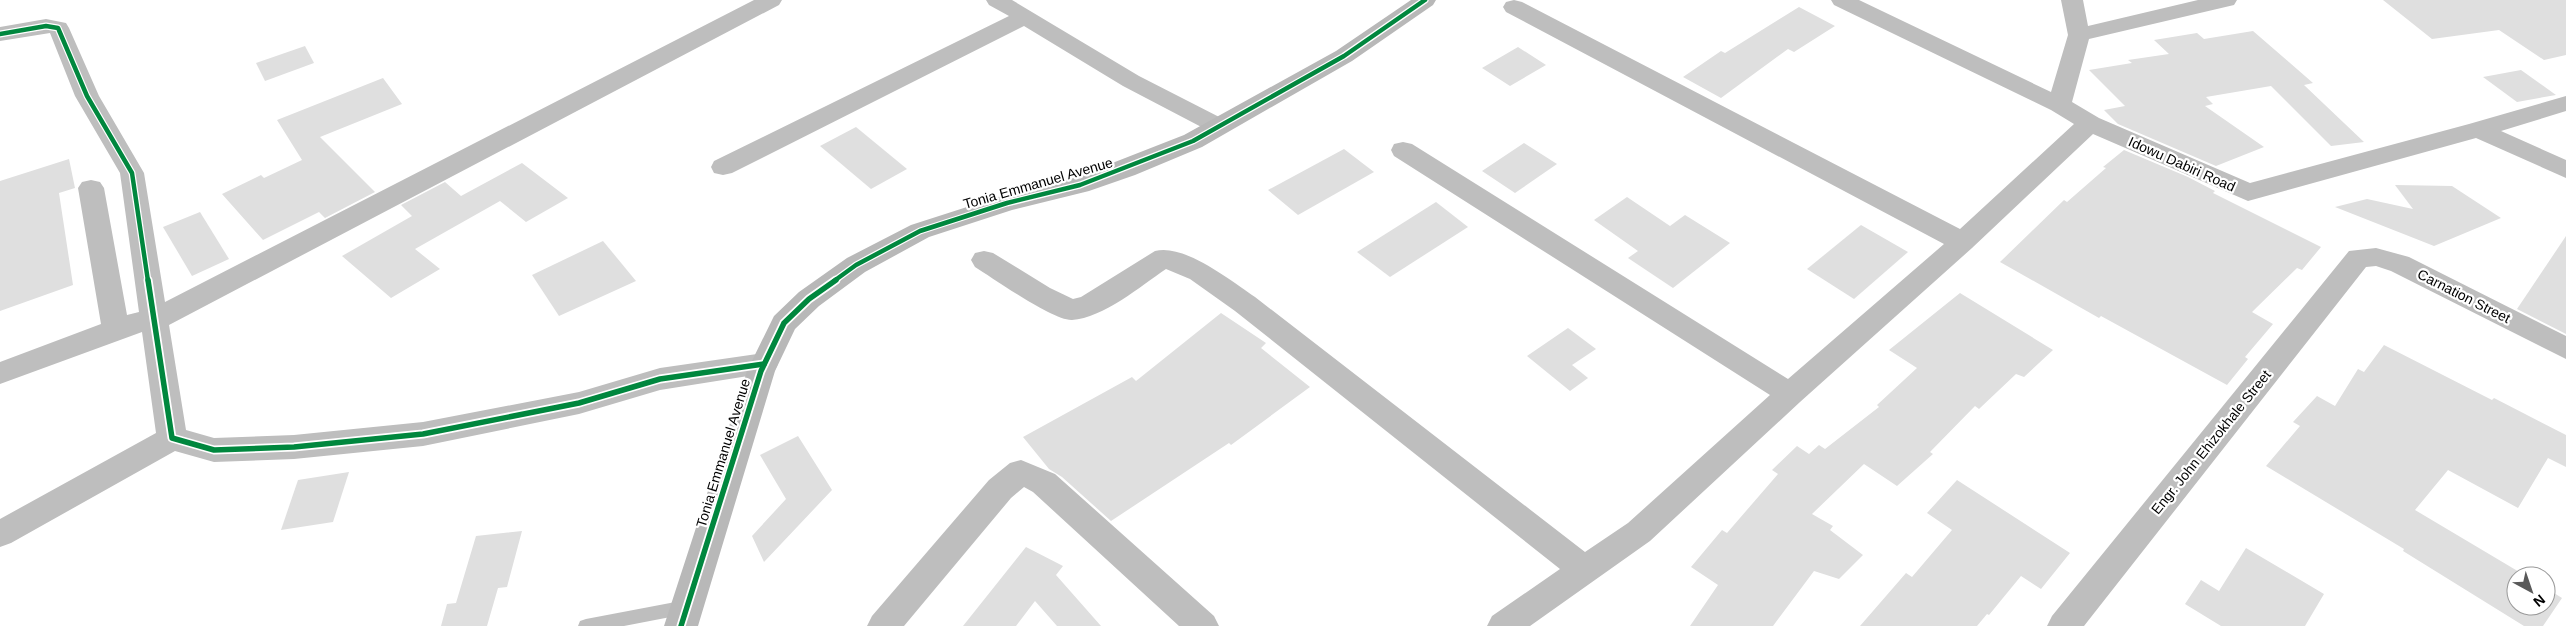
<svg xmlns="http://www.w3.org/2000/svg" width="2566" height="626" viewBox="0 0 2566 626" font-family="Arial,sans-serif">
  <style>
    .building { fill: #dfdfdf }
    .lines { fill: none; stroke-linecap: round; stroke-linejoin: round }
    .lane { fill: #bebebe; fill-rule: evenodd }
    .street { fill: #bebebe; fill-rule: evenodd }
    .secondary { fill: #b8b8b8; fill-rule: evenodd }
    .cycleway-far1-casing { stroke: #fff; stroke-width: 7 }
    .cycleway-casing { stroke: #fff; stroke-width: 9 }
    .cycleway-far1 { stroke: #00873e; stroke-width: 4.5 }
    .cycleway { stroke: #00873e; stroke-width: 5.5 }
    .labels { text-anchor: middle; stroke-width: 4.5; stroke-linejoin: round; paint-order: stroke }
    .street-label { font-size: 14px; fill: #000; stroke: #fff }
  </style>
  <rect width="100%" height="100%" fill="#fff"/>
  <g class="building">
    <polygon points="2383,0 2566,0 2566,55 2544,60 2499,30 2432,39"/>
    <polygon points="1799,7 1835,26 1794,52 1788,49 1721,98 1683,77 1721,51 1725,53"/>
    <polygon points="2253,31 2313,83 2304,85 2364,142 2331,146 2271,86 2206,97 2213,104 2205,106 2264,147 2216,166 2118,124 2104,110 2125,106 2089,70 2132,63 2128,60 2169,54 2154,40 2197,33 2204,39"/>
    <polygon points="305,46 314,63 265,81 256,63"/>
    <polygon points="1518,47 1546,65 1510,86 1482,68"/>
    <polygon points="2521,70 2556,95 2517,102 2483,77"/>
    <polygon points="383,78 402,104 320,137 375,192 325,218 319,212 263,240 222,194 261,175 264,178 302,160 277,120"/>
    <polygon points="856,127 907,169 871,189 820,146"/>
    <polygon points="1524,143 1557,164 1515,193 1482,171"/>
    <polygon points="1344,149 1374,172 1298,215 1268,190"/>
    <polygon points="2124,150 2188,177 2215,191 2213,193 2321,247 2302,270 2297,268 2252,312 2273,324 2245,357 2248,359 2227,385 2101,316 2099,318 2000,262 2064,200 2067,202 2106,168 2103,167"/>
    <polygon points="69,159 75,188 59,193 73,285 0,311 0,181"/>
    <polygon points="522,163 568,198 526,222 500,201 415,249 440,269 391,298 342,256 412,216 401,205 445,182 461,196"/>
    <polygon points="2395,185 2452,186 2501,218 2434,246 2335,207 2367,199 2413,209"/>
    <polygon points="1627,197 1670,226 1685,215 1730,243 1673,288 1628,258 1638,251 1594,220"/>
    <polygon points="1436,202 1468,227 1390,277 1357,252"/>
    <polygon points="200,212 229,259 192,276 163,227"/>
    <polygon points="1861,225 1908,252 1854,299 1807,269"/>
    <polygon points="2566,236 2566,334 2517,309"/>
    <polygon points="603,241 636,281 559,316 532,275"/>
    <polygon points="1960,293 2053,350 2024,377 2016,374 1979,409 1975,406 1930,452 1933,454 1897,486 1864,464 1812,514 1833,526 1830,530 1863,555 1839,579 1814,571 1773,626 1690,626 1718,585 1691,567 1722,530 1727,533 1778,474 1772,470 1797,446 1809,454 1819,445 1825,449 1879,407 1877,405 1917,368 1889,350"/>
    <polygon points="1221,313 1266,343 1261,348 1310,387 1231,445 1229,443 1111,521 1062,477 1049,469 1023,437 1132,377 1136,381"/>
    <polygon points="1568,328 1596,349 1572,365 1588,378 1570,391 1527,356"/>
    <polygon points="2384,345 2492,400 2494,398 2566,435 2566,467 2548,458 2518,508 2448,470 2415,510 2526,576 2516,576 2516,606 2546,606 2546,588 2562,598 2543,626 2524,626 2403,551 2404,549 2266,466 2300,426 2293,422 2317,396 2335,406 2358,369 2364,372"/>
    <polygon points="798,436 832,490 764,562 752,536 786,499 760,455"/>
    <polygon points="349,472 333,522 281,530 298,480"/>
    <polygon points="1957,480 2070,553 2041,589 2021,576 1989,615 1987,614 1977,626 1860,626 1906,573 1912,577 1952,530 1927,513"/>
    <polygon points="522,531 507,587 498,588 487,626 441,626 447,604 456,603 476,536"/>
    <polygon points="1026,547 1063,566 1056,575 1101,626 1057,626 1035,601 1016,626 963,626"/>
    <polygon points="2246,548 2324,594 2305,626 2221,626 2185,604 2201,580 2219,591"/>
  </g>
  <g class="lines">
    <polygon class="lane" points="686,600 692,602 694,607 692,612 686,614 624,626 578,626 580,621 586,619"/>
    <g class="street">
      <polygon points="754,0 782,0 779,5 169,325 186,430 214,438 294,435 423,422 579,392 660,368 764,353 774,356 778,364 774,372 660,390 579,414 423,446 294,459 214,462 175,451 11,543 0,547 0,519 156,433 142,332 0,384 0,362 101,324 78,188 82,182 91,180 100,182 104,188 127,315 139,312 120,173 75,96 50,33 0,41 0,27 46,19 66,23 69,28 99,96 144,173 165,302"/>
      <polygon points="986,0 1012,0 1139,76 1227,121 1230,126 1227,131 1218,134 1209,131 1123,86 1024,26 732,173 723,175 714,173 711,167 714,161 1009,16 989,5"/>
      <path d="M1514,0L1522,2L1960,229L2074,124L2051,110L1834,5L1831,0H1859L2051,92L2068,35L2061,0H2083L2088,26L2198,0H2237L2234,5L2089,39L2072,102L2099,118L2250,183L2469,124L2566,96V111L2501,131L2566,160V178L2476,138L2248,201L2093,134L1972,248L1800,402L1650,541L1530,626H1487L1492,616L1560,569L1235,311L1190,279L1166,269C1141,286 1103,318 1072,320C1053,321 993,278 975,267L971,260L975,253L984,251L993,253L1050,288L1073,299L1081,297L1155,251C1184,243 1231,281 1255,297L1585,552L1628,523L1770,395L1394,156L1391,150L1394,144L1403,142L1412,144L1788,379L1944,244L1506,12L1503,7L1506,2Z"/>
      <polygon points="2376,248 2409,257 2566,336 2566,359 2391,271 2376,266 2366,267 2084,626 2047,626 2052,616 2349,251"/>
      <polygon points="1021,460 1055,474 1214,616 1219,626 1179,626 1033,492 1024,487 1011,498 904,626 867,626 872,616 989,480 1010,463"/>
    </g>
    <polygon class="secondary" points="1411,0 1436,0 1433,5 1352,61 1202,147 1135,175 1089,191 1012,210 929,237 865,272 819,306 795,329 775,371 698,626 664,626 747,371 774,316 799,292 847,258 911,225 998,197 1074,178 1184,135 1336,51"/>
    <defs>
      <g id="cycleway-far1">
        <polyline points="0,34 46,26 58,28 87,96 132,173 148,281"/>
        <polyline points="834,281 856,265 920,231 1007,203 1080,185 1193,141 1344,56 1425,0"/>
      </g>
      <g id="cycleway">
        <polyline points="148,280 172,438 214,450 294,447 423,434 579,403 660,379 764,364"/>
        <polyline points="681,626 761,371 784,323 809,299 836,280"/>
      </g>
    </defs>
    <use href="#cycleway-far1" class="cycleway-far1-casing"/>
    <use href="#cycleway" class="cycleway-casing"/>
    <use href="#cycleway-far1" class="cycleway-far1"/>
    <use href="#cycleway" class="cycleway"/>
  </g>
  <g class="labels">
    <g class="street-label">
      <text transform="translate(2182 164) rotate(24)" y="5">Idowu Dabiri Road</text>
      <text transform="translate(1038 183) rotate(-16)" y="5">Tonia Emmanuel Avenue</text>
      <text transform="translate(2464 296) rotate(27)" y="5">Carnation Street</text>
      <text transform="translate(2211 442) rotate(-51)" y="5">Engr. John Ehizokhale Street</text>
      <text transform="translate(723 453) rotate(-73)" y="5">Tonia Emmanuel Avenue</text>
    </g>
  </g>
  <g transform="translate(2531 591) rotate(140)"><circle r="24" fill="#ffffff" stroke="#999999"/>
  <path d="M0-4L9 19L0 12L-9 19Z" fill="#595959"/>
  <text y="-8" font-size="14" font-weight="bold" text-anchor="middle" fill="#000000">N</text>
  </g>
</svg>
